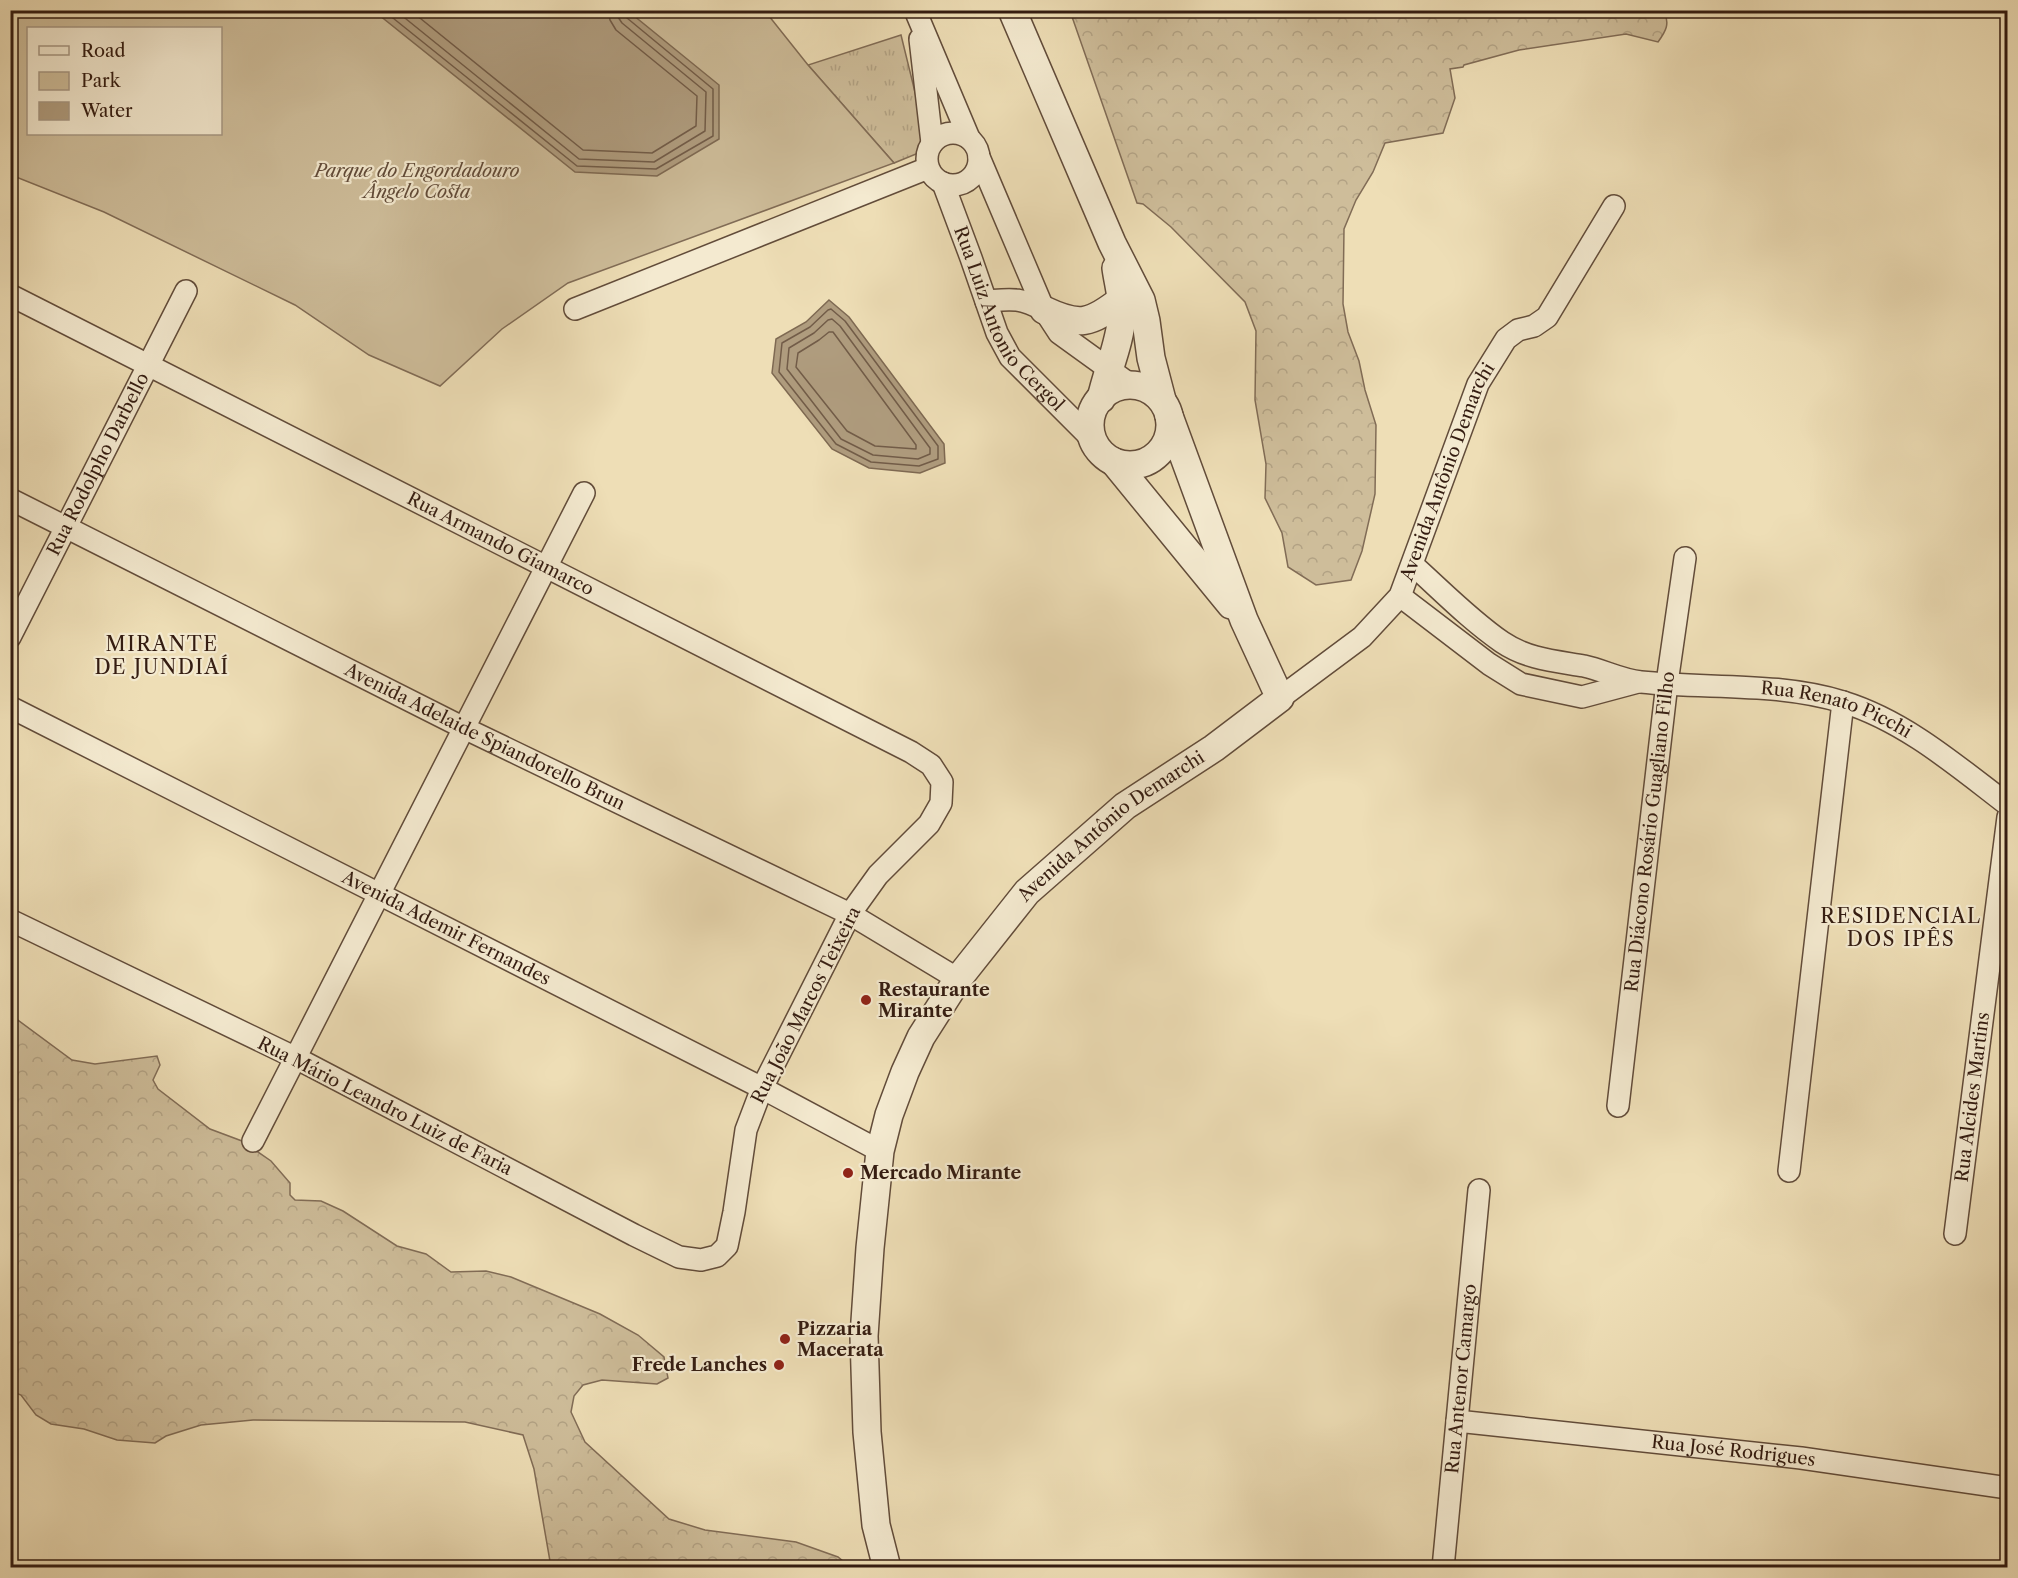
<svg xmlns="http://www.w3.org/2000/svg" width="2018" height="1578" viewBox="0 0 2018 1578" font-family="'Libre Caslon Text',serif">
  <style>
    .grass { fill: url(#grass-tufts); stroke: #816c56; stroke-width: 1.5 }
    .forest { fill: url(#forest-crowns); stroke: #816c56; stroke-width: 1.5 }
    .green { fill: #cebd9a; stroke: #816c56; stroke-width: 1.5; fill-rule: evenodd }
    .water { fill: #af9c7e; stroke: #7e6952; stroke-width: 1.5 }
    .lines { fill: none; stroke-linecap: round; stroke-linejoin: round }
    .shore { stroke: #725c48; stroke-width: 1.5 }
    .minor-casing { stroke: #624c3a; stroke-width: 24 }
    .tertiary-casing { stroke: #624c3a; stroke-width: 30 }
    .minor { stroke: #f4ead0; stroke-width: 21 }
    .tertiary { stroke: #f4ead0; stroke-width: 27 }
    .poi-dot { fill: #8f2418; stroke: #f4ead0; stroke-width: 2 }
    .labels { text-anchor: middle; stroke-width: 4.5; stroke-linejoin: round; paint-order: stroke }
    .park-label { font-size: 18px; font-style: italic; fill: #624c3a; stroke: #f4ead0 }
    .street-label { font-size: 18px; fill: #341c11; stroke: #f4ead0 }
    .poi-label { font-size: 18px; font-weight: bold; fill: #341c11; stroke: #f4ead0; text-anchor: start }
    .neighbourhood-label { font-size: 20px; letter-spacing: 1.5px; fill: #341c11; stroke: #f4ead0 }
  </style>
  <defs>
    <pattern id="grass-tufts" width="24" height="20" patternUnits="userSpaceOnUse" patternTransform="scale(1.5)"><rect width="24" height="20" fill="#cebd9a"/><path d="M3 7l-1-3M5 7V3M7 7l1-3M15 17l-1-3M17 17v-4M19 17l1-3" fill="none" stroke="#b2a284"/></pattern>
    <pattern id="forest-crowns" width="20" height="18" patternUnits="userSpaceOnUse" patternTransform="scale(1.5)"><rect width="20" height="18" fill="#cebd9a"/><path d="M2 6a3 3 0 1 1 6 0M12 15a3 3 0 1 1 6 0" fill="none" stroke="#b2a284"/></pattern>
  </defs>
  <rect width="100%" height="100%" fill="#eedeb6"/>
  <filter id="stains"><feTurbulence type="fractalNoise" baseFrequency=".00333" numOctaves="4"/><feColorMatrix values="0 0 0 0 .2 0 0 0 0 .09 0 0 0 0 .02 0 0 0 .5 -.17"/></filter>
  <radialGradient id="worn" r=".72"><stop offset=".6" stop-color="#630" stop-opacity="0"/><stop offset="1" stop-color="#630" stop-opacity=".3"/></radialGradient>
  <polygon class="grass" points="901,35 925,133 921,152 894,163 808,65"/>
  <g class="forest">
    <path d="M1070,11H1664C1670,24 1666,31 1658,42L1626,34L1519,50L1464,65L1463,67L1450,69L1455,98L1443,133L1385,143L1373,172L1356,200L1344,229L1343,304L1348,332L1359,361L1365,390L1376,425L1375,494L1362,551L1351,580L1316,585L1288,567L1282,533L1265,498L1266,464L1255,400L1256,331L1245,302L1171,227L1143,204L1137,203Z"/>
    <polygon points="11,1015 72,1060 95,1064 157,1056 160,1065 153,1080 158,1089 210,1129 242,1141 271,1161 290,1183 290,1195 295,1200 321,1201 343,1211 397,1246 426,1254 451,1272 486,1271 511,1277 600,1314 638,1335 664,1357 668,1378 657,1384 602,1380 583,1385 574,1396 571,1412 585,1442 669,1519 705,1530 796,1542 838,1557 850,1567 551,1567 534,1469 523,1435 465,1422 253,1420 201,1425 166,1436 155,1443 117,1440 84,1429 51,1424 36,1415 21,1395 11,1391"/>
  </g>
  <path class="green" d="M10,11H765L808,65L894,163L568,283L502,329L440,386L369,355L295,305L104,212L11,175ZM28,28H220V134H28Z"/>
  <g class="water">
    <polygon points="374,11 628,11 719,85 719,139 657,176 575,172"/>
    <polygon points="829,300 849,317 944,444 945,463 920,473 869,468 832,449 772,373 776,339 806,322"/>
  </g>
  <g class="lines">
    <g class="shore">
      <polyline points="383,10 577,166 656,169 713,136 713,89 627,18 625,10"/>
      <polyline points="395,10 579,159 654,162 705,131 706,92 622,23 618,17 617,10"/>
      <polyline points="410,10 583,150 652,153 696,126 697,96 616,30 610,20 608,10"/>
      <polygon points="831,309 845,321 938,446 938,459 919,466 871,462 836,444 779,372 782,343 810,327 828,310"/>
      <polygon points="832,319 840,326 930,448 930,454 918,459 873,455 841,439 787,369 789,348 814,333 828,320"/>
      <polygon points="829,332 833,332 916,445 916,449 875,446 847,431 796,367 798,353 819,340"/>
    </g>
    <defs>
      <g id="minor">
        <polyline points="915,10 969,138"/>
        <polyline points="920,39 932,143"/>
        <circle cx="953" cy="159" r="26"/>
        <polyline points="979,157 1044,310 1059,333 1131,385"/>
        <path id="s1" d="M943,183L971,258L997,333L1010,357L1094,441"/>
        <path id="s2" d="M10,295L911,752L931,765L942,782L941,803L929,824L878,875L850,914L762,1088L746,1130L734,1212L727,1246L717,1256L701,1260L679,1257L634,1235L296,1058L10,920"/>
        <path d="M986,301C1013,299 1018,297 1044,310"/>
        <polyline points="575,309 928,168"/>
        <path id="s3" d="M10,499L464,728L850,914L958,979"/>
        <path id="s4" d="M1413,565C1442,591 1470,620 1502,642C1527,659 1555,661 1584,666C1603,670 1621,680 1641,682C1708,689 1778,682 1843,702C1905,721 1957,766 2008,805"/>
        <polyline points="1400,596 1489,664 1521,684 1582,697 1638,682"/>
        <path id="s5" d="M10,637L186,291"/>
        <path id="s6" d="M1280,698L1362,637L1400,596L1478,384L1506,339L1518,330L1534,326L1547,317L1614,206"/>
        <path id="s7" d="M10,707L762,1088L880,1151"/>
        <path id="s8" d="M1618,1106L1667,683L1685,558"/>
        <polyline points="253,1141 584,493"/>
        <polyline points="1789,1171 1843,702"/>
        <path id="s9" d="M1955,1234L2008,817"/>
        <path id="s10" d="M1457,1421L1801,1458L2008,1488"/>
        <path id="s11" d="M1443,1568L1479,1190"/>
      </g>
      <g id="tertiary">
        <polyline points="1012,10 1112,243 1141,300 1146,321 1151,358 1162,400"/>
        <path d="M1044,310C1080,327 1090,324 1121,300"/>
        <circle cx="1130" cy="425" r="40"/>
        <path d="M1101,399C1107,371 1120,344 1122,315C1123,300 1118,283 1116,268"/>
        <polyline points="1114,462 1231,605"/>
        <path id="s12" d="M887,1568L876,1525L867,1432L864,1336L870,1248L880,1151L889,1115L905,1072L921,1037L958,979L1027,892L1125,806L1214,748L1280,698L1244,620L1169,416"/>
      </g>
    </defs>
    <use href="#minor" class="minor-casing"/>
    <use href="#tertiary" class="tertiary-casing"/>
    <use href="#minor" class="minor"/>
    <use href="#tertiary" class="tertiary"/>
  </g>
  <g class="poi-dot">
    <circle cx="866" cy="1000" r="6"/>
    <circle cx="848" cy="1173" r="6"/>
    <circle cx="785" cy="1339" r="6"/>
    <circle cx="779" cy="1365" r="6"/>
  </g>
  <g class="labels">
    <g class="park-label">
      <text x="417" y="177">Parque do Engordadouro<tspan x="417" dy="21">Ângelo Costa</tspan></text>
    </g>
    <g class="street-label">
      <text dy="6" stroke="none"><textPath href="#s1" startOffset="153">Rua Luiz Antonio Cergol</textPath></text>
      <text dy="6" stroke="none"><textPath href="#s5" startOffset="194">Rua Rodolpho Darbello</textPath></text>
      <text dy="6" stroke="none"><textPath href="#s6" startOffset="291">Avenida Antônio Demarchi</textPath></text>
      <text dy="6" stroke="none"><textPath href="#s2" startOffset="550">Rua Armando Giamarco</textPath></text>
      <text dy="6" stroke="none"><textPath href="#s4" startOffset="462">Rua Renato Picchi</textPath></text>
      <text dy="6" stroke="none"><textPath href="#s3" startOffset="531">Avenida Adelaide Spiandorello Brun</textPath></text>
      <text dy="6" stroke="none"><textPath href="#s12" startOffset="828">Avenida Antônio Demarchi</textPath></text>
      <text dy="6" stroke="none"><textPath href="#s8" startOffset="276">Rua Diácono Rosário Guagliano Filho</textPath></text>
      <text dy="6" stroke="none"><textPath href="#s7" startOffset="489">Avenida Ademir Fernandes</textPath></text>
      <text transform="translate(806 1005) rotate(-63)" y="6">Rua João Marcos Teixeira</text>
      <text dy="6" stroke="none"><textPath href="#s9" startOffset="138">Rua Alcides Martins</textPath></text>
      <text transform="translate(385 1106) rotate(27)" y="6">Rua Mário Leandro Luiz de Faria</text>
      <text dy="6" stroke="none"><textPath href="#s11" startOffset="190">Rua Antenor Camargo</textPath></text>
      <text dy="6" stroke="none"><textPath href="#s10" startOffset="278">Rua José Rodrigues</textPath></text>
    </g>
    <g class="poi-label">
      <text x="878" y="996">Restaurante<tspan x="878" dy="21">Mirante</tspan></text>
      <text x="860" y="1179">Mercado Mirante</text>
      <text x="797" y="1335">Pizzaria<tspan x="797" dy="21">Macerata</tspan></text>
      <text x="767" y="1371" text-anchor="end">Frede Lanches</text>
    </g>
    <g class="neighbourhood-label">
      <text x="162" y="651">MIRANTE<tspan x="162" dy="23">DE JUNDIAÍ</tspan></text>
      <text x="1901" y="923">RESIDENCIAL<tspan x="1901" dy="23">DOS IPÊS</tspan></text>
    </g>
  </g>
  <rect width="2018" height="1578" fill="none" stroke="#eedeb6" stroke-width="36"/>
  <rect x="12" y="12" width="1994" height="1554" fill="none" stroke="#341c11" stroke-width="3"/>
  <rect x="18" y="18" width="1982" height="1542" fill="none" stroke="#341c11" stroke-width="1.5"/>
  <rect x="27" y="27" width="195" height="108" fill="#f4ead0" stroke="#a79884" stroke-width="1.5"/>
  <rect x="39" y="46" width="30" height="9" fill="#f4ead0" stroke="#a79884" stroke-width="1.5"/>
  <text x="81" y="57" font-size="18" fill="#341c11">Road</text>
  <rect x="39" y="72" width="30" height="18" fill="#cebd9a" stroke="#a79884" stroke-width="1.5"/>
  <text x="81" y="87" font-size="18" fill="#341c11">Park</text>
  <rect x="39" y="102" width="30" height="18" fill="#af9c7e" stroke="#a79884" stroke-width="1.5"/>
  <text x="81" y="117" font-size="18" fill="#341c11">Water</text>
  <rect width="100%" height="100%" filter="url(#stains)"/>
  <rect width="100%" height="100%" fill="url(#worn)"/>
</svg>
